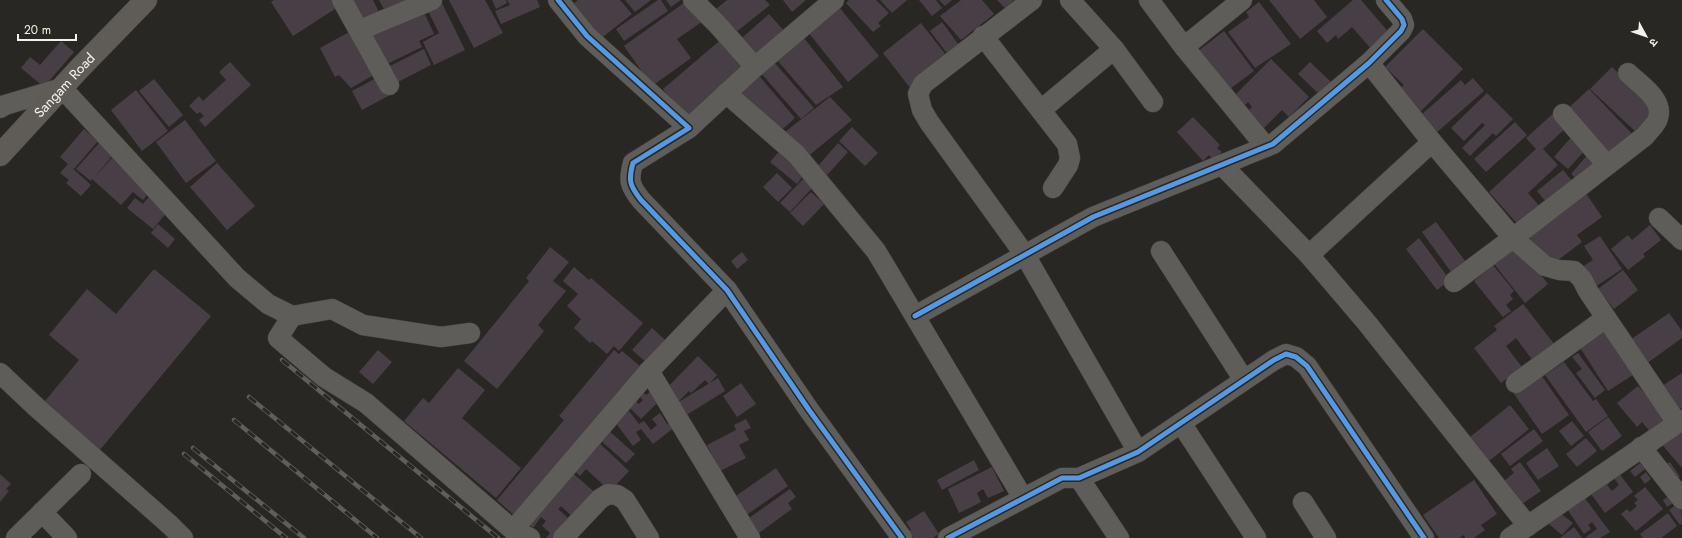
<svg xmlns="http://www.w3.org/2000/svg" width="1682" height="538" viewBox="0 0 1682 538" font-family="Jost,'Noto Sans Devanagari',sans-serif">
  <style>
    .building { fill: #483f46; fill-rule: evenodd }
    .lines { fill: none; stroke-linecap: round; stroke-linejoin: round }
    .minor-casing { stroke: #474542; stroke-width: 21 }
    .secondary-casing { stroke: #474542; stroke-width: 23 }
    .minor { stroke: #5e5d5a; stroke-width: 20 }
    .secondary { stroke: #5f5b57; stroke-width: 22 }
    .rail-casing { stroke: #605e5b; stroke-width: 4.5 }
    .rail { stroke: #2b2821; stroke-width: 3; stroke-dasharray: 9; stroke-linecap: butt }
    .cycleway-casing { stroke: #2b2821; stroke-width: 8 }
    .cycleway { stroke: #5399e6; stroke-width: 5 }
    .labels { text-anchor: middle; stroke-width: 3.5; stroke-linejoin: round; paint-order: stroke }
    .street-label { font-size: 14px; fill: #f3f1ec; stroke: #2b2821 }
  </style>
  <rect width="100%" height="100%" fill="#292723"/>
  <g class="building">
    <polygon points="274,0 334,0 338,7 293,36 271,2"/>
    <polygon points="346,0 373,0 380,14 358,25"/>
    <polygon points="379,0 410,0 386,13"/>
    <polygon points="449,0 485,0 503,33 474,48"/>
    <polygon points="492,0 506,0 507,3 496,9"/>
    <polygon points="507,0 537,0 540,7 501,24 495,11 510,5"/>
    <polygon points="578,0 620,0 632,14 599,40 571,6"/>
    <polygon points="625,0 651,0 635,12"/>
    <polygon points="658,0 661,0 668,11 624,41 616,29"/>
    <polygon points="666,0 681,0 671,7"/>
    <polygon points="688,0 706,19 677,39 691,58 652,86 624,46"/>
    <polygon points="727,0 765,0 770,5 730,37 711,13"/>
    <polygon points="783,0 806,0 792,12"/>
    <polygon points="849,0 876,0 889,13 878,23 881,26 873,32 846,3"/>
    <polygon points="880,0 907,0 892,13"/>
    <polygon points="919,0 936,0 942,8 932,16"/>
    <polygon points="939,0 952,0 945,6"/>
    <polygon points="961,0 982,0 994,14 961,40 940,16"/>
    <polygon points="997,0 1014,0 1005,8"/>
    <polygon points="1269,0 1314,0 1327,17 1300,39"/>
    <polygon points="1353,0 1361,0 1391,35 1373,51 1352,27 1338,39 1336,35 1327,43 1317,31"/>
    <polygon points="441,1 465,50 434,65 423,42 439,33 426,7"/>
    <polygon points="1259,2 1291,44 1255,68 1228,32 1249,17 1246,12"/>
    <polygon points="421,6 434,34 419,41 422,47 381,67 365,33"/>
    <polygon points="839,7 879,56 848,82 808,32"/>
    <polygon points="769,14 785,32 752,61 736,43"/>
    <polygon points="942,22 961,48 949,56 930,31"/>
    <polygon points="921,23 949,59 911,89 883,53"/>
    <polygon points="1423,29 1463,69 1418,114 1397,92 1404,85 1385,67"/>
    <polygon points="351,31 377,73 351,88 339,75 335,77 320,48"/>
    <polygon points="1224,31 1254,71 1227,91 1197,52"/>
    <polygon points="724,37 751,68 690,121 663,89"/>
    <polygon points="803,37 843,87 816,105 777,60"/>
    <polygon points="61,41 74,52 44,87 21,68 30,57 40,65"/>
    <polygon points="424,49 431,65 396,83 388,67"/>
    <polygon points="1271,59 1309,97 1289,117 1282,110 1263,129 1246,113 1252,107 1248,102 1240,110 1230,100"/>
    <polygon points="230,62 251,85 205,127 199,120 204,116 200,112 197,114 189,106 199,96 203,101 226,80 219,72"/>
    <polygon points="774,62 814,108 801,119 761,73"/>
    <polygon points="1310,62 1331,82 1320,95 1298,74"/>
    <polygon points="1612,67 1657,110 1636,132 1590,89"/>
    <polygon points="755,71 795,118 776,135 735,87"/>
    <polygon points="380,76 390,95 362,110 352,91"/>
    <polygon points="1473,78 1484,91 1436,133 1421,115 1461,80 1465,85"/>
    <polygon points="154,79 183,115 169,127 139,91"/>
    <polygon points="1589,89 1634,136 1609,160 1564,112"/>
    <polygon points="136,90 168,131 142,151 111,110"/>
    <polygon points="1487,93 1513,119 1496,136 1493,133 1470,156 1462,148 1485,125 1482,123 1464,141 1451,128"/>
    <polygon points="830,97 852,120 806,158 785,132"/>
    <polygon points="1556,111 1569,125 1543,149 1558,165 1528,193 1543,210 1522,229 1489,192 1536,149 1526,138"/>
    <polygon points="1193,117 1220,145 1217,148 1222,152 1213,160 1209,155 1203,161 1177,132"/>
    <polygon points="185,120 216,161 186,183 156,142"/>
    <polygon points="1515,122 1527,135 1486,172 1474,159"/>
    <polygon points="852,127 878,153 865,166 839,141"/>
    <polygon points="84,129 98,141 74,169 71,167 91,185 81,196 66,183 69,180 60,173 68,164 60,157"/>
    <polygon points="1573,135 1588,147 1568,169 1554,157"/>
    <polygon points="100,142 114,154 94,178 113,157 151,190 143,200 133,192 121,205 92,179 91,181 76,169"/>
    <polygon points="838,143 848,152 827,175 817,167"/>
    <polygon points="782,148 805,173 797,184 770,162"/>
    <polygon points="1590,152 1601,161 1582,183 1571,174"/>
    <polygon points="217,163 255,206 227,230 190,187"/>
    <polygon points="1563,170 1577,187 1551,208 1537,191"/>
    <polygon points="777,173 792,188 778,202 763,187"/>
    <polygon points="805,177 814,186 790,212 780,203"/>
    <polygon points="811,192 824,204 803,226 790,213"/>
    <polygon points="1585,192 1602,217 1577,235 1582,242 1550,266 1527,234"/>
    <polygon points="149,197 167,212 153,229 127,208 135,198 143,204"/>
    <polygon points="1436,222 1468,265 1454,276 1422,232"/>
    <polygon points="158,224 175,239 168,248 151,233"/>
    <polygon points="1650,225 1661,240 1643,254 1645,257 1628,270 1611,249 1628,235 1632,240"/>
    <polygon points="1600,236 1622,269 1595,287 1582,267 1593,260 1584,246"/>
    <polygon points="1419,238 1450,280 1437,290 1406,249"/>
    <polygon points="1515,241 1548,284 1525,303 1491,260"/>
    <polygon points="550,247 569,262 553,281 566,291 538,325 544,331 497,389 464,361 529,281 526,278"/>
    <polygon points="742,252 748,260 737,269 731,261"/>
    <polygon points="1493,265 1514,291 1510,295 1513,299 1506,305 1511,311 1503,317 1474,281"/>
    <polygon points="574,267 589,280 591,278 643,323 619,351 614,346 607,354 592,341 590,343 574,328 581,319 567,306 578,294 563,281"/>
    <polygon points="154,269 211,316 94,457 50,421 58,412 45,401 79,360 49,335 87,289 116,314"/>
    <polygon points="1623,270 1638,290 1614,309 1598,289"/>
    <polygon points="1523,304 1558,349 1536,365 1516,338 1506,346 1522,367 1501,383 1474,348 1497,330 1494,326"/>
    <polygon points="1669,313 1682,331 1682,338 1646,364 1630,340"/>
    <polygon points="1605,325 1636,373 1608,391 1577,343"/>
    <polygon points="652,328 665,340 646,362 632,350"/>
    <polygon points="378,350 392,362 373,384 359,372"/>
    <polygon points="614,350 619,354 622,351 641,367 516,517 497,500 564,420 559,416"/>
    <polygon points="1578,353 1605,390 1595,398 1576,373 1582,369 1572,357"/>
    <polygon points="698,356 717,375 709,384 705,380 691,393 689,391 676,404 663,392"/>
    <polygon points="1564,362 1593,401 1596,399 1608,416 1586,432 1545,375"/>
    <polygon points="458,368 485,390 462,418 521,468 496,498 404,421 423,398 429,403"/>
    <polygon points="1539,372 1569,415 1542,434 1512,391"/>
    <polygon points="1682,373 1682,408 1678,410 1662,386"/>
    <polygon points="718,378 725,391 680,419 672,406"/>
    <polygon points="741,383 756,404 737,417 723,396"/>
    <polygon points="1638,386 1669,419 1651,433 1642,422 1637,427 1617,403"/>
    <polygon points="651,391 660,400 641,419 629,407 636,401 639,404 643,400 639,396 643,392 646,395"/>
    <polygon points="1510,405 1529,429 1484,465 1465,441"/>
    <polygon points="629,411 639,424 644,421 651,430 657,425 652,419 660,413 667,424 671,421 675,427 653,444 641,429 636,432 641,440 633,446 615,422"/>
    <polygon points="1608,417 1622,436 1602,451 1588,432"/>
    <polygon points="746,419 751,428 744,431 749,440 739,445 746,458 720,471 707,445 736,430 734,425"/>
    <polygon points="1572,421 1584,436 1571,446 1559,431"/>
    <polygon points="1682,427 1682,468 1659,441"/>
    <polygon points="1534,429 1543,441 1510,466 1501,454"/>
    <polygon points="608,430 635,454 626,463 599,439"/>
    <polygon points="1586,438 1597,451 1577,467 1566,454"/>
    <polygon points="597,441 629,471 610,491 586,469 580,476 572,468"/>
    <polygon points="1547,448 1559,466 1538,480 1526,463"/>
    <polygon points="974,460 979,470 942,490 937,480"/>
    <polygon points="1520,462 1541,491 1516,508 1499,485 1514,473 1511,469"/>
    <polygon points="1670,462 1680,477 1670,483 1660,468"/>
    <polygon points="1640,463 1645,469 1635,477 1630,471"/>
    <polygon points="992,467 1004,491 988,498 983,489 977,493 981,502 959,513 948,489"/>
    <polygon points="776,468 788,486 745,516 733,498"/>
    <polygon points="569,470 599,496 577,521 561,506 558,509 569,519 561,538 546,538 550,533 542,526 546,521 541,517 533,528 525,521"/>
    <path d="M1618,472L1633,492L1605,513L1591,494L1589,496L1584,490ZM1614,478L1619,485L1612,491L1607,485Z"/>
    <polygon points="1646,472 1651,479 1645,484 1640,477"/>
    <polygon points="0,474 11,484 6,489 9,491 0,502"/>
    <polygon points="1474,480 1497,514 1481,525 1485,530 1474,538 1465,538 1464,535 1459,538 1439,538 1423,515"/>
    <polygon points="1645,487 1663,509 1636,531 1621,514 1627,509 1630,512 1637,506 1634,503 1638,500 1634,496"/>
    <polygon points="790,489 796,497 788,503 792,509 759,533 749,518"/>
    <polygon points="1673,493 1678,500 1667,507 1663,500"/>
    <polygon points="1584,497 1610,532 1600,538 1587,538 1586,537 1597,529 1592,522 1588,525 1591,529 1584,534 1567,509"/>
    <polygon points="1681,501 1682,524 1680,525 1669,510"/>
    <polygon points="924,511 939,534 933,538 913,538 909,531 911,530 906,522"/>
    <polygon points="1560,513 1573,523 1562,535 1543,519 1548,514 1554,520"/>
    <polygon points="1668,513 1677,526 1661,538 1643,538 1640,534"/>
    <polygon points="1574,527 1582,538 1559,538 1561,537"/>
  </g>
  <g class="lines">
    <defs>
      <g id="minor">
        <polyline points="342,0 389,85"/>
        <path d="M558,0L587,36L689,128L633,163C628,181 630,186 641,200L727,290L809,410L902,538"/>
        <polyline points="693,0 717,24 755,67"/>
        <polyline points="1032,0 923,84 918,94 922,110 929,122 1025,255 1138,452"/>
        <polyline points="1070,0 1114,49 1153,102"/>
        <polyline points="1149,0 1184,47 1242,0"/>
        <polyline points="360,30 432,0"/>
        <polyline points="983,36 1067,144 1070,158 1068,165 1053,188"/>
        <polyline points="1184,47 1266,147"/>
        <path d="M1369,63L1432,142L1513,238L1645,136C1649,130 1657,124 1658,118C1664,99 1639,84 1628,73"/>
        <polyline points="726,93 796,154 876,251 1023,498"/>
        <polyline points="0,108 5,105 62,88 237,278 268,304 292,316 332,309 363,325 441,337 470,333"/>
        <polyline points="1041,110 1114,49"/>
        <polyline points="1563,114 1607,165"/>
        <polyline points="689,128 755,67 834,0"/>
        <polyline points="1222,165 1309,255 1367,323 1528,526"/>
        <polyline points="1659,218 1682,240"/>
        <polyline points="1161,251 1244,380"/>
        <polyline points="1309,255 1432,142"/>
        <polyline points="1454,282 1513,238 1545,266 1559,270 1574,271 1582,279 1588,291 1677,423"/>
        <polyline points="292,316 278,338 324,377 366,403 513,530 530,538"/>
        <polyline points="915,316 1093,217 1273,144 1369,63 1401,31 1404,25 1402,19 1386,0"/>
        <polyline points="649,371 750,538"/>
        <polyline points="0,373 35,406 170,525 183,538"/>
        <polyline points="1516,383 1606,318"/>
        <polyline points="1181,423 1256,538"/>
        <polyline points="1641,447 1682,499"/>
        <polyline points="1079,478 1119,538"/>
        <polyline points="1303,502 1326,538"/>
        <polyline points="42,512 67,538"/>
        <polyline points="513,530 649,371 727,290"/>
        <polyline points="16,538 81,474"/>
        <polyline points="563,538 600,499 608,494 617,495 625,500 649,538"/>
        <polyline points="948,538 1062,478 1079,478 1138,452 1274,360 1286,354 1296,357 1307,366 1424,538"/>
        <polyline points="1510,538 1682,420"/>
      </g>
      <g id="secondary">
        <path id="s1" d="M0,155L79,69L146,0"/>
      </g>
    </defs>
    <use href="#minor" class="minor-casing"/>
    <use href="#secondary" class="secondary-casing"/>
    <use href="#minor" class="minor"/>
    <use href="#secondary" class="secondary"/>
    <defs>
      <g id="rail">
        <polyline points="282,360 498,538"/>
        <polyline points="249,397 421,538"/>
        <polyline points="234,420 377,538"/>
        <polyline points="193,448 304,538"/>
        <polyline points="184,454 286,538"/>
      </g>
    </defs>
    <use href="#rail" class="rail-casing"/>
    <use href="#rail" class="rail"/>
    <defs>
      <g id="cycleway">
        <path d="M558,0L587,36L689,128L633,163C628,181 630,186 641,200L727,290L809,410L902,538"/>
        <polyline points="915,316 1093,217 1273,144 1369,63 1401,31 1404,25 1402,19 1386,0"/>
        <polyline points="948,538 1062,478 1079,478 1138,452 1274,360 1286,354 1296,357 1307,366 1424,538"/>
      </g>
    </defs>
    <use href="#cycleway" class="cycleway-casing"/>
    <use href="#cycleway" class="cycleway"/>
  </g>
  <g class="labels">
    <g class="street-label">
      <text dy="5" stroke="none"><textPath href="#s1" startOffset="95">Sangam Road</textPath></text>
    </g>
  </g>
  <g transform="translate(1646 36) rotate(130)" stroke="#2b2821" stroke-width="3" paint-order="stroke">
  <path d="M0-3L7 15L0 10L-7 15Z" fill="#f3f1ec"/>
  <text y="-6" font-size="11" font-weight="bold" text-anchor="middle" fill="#f3f1ec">उ</text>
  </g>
  <path d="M18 34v6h58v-6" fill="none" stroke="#f3f1ec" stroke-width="2"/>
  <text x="24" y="34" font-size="12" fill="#f3f1ec" stroke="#2b2821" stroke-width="3" paint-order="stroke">20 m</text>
</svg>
